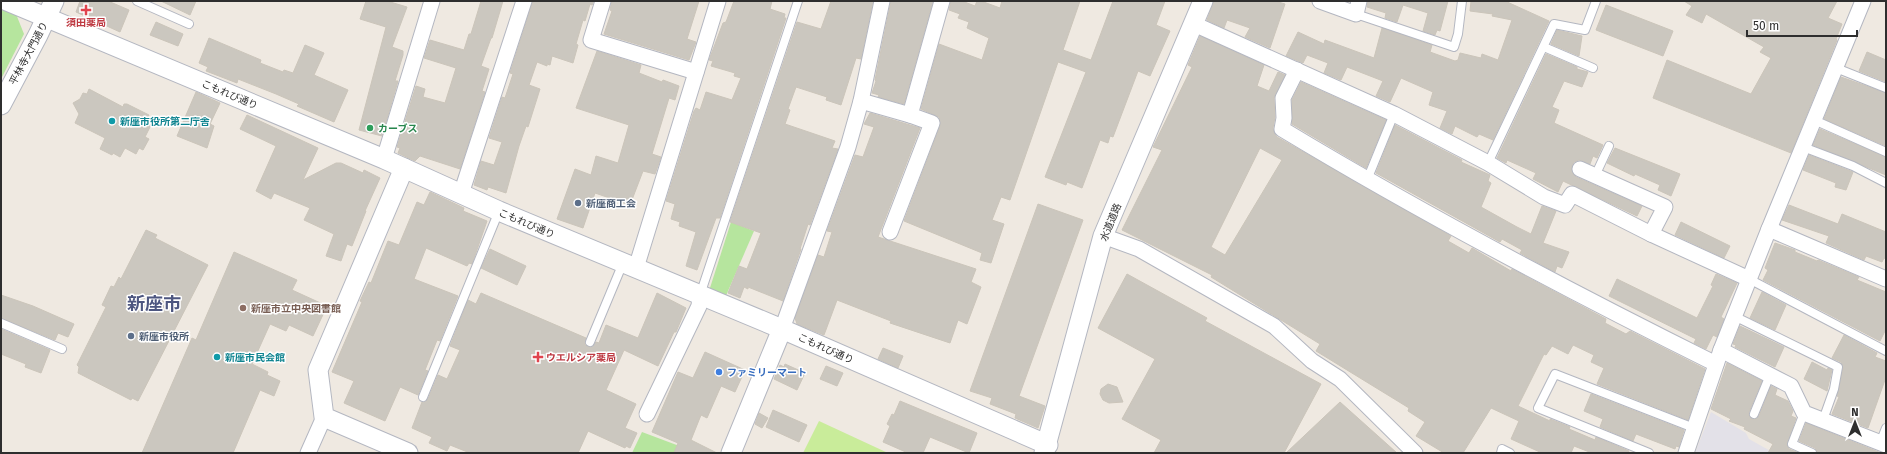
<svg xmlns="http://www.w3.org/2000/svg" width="1887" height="454" viewBox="0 0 1887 454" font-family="'Fira Sans','Noto Sans JP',sans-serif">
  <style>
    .industrial { fill: #e3e1e8 }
    .green { fill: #b6e59e }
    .pitch { fill: #c9ec9a }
    .building { fill: #cbc7bf; stroke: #cbc5ba; fill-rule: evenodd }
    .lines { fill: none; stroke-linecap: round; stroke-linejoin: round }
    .service-casing { stroke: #b4b7c1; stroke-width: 10 }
    .minor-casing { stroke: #b4b7c1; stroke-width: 17 }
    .tertiary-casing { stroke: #b4b7c1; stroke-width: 21 }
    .service { stroke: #fff; stroke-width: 8 }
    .minor { stroke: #fff; stroke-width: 15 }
    .tertiary { stroke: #fff; stroke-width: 19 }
    .health-dot { fill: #e0444e; stroke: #fff; stroke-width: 1.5 }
    .culture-dot { fill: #0f9aa8; stroke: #fff; stroke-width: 1.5 }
    .leisure-dot { fill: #2e9e5b; stroke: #fff; stroke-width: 1.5 }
    .service-dot { fill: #5c6f8a; stroke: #fff; stroke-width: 1.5 }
    .education-dot { fill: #8d6e63; stroke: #fff; stroke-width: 1.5 }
    .shop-dot { fill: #3f7fe0; stroke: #fff; stroke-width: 1.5 }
    .labels { text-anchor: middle; stroke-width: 3; stroke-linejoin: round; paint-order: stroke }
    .health-label { font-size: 10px; font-weight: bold; fill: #be3a42; stroke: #fff }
    .street-label { font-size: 10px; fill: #2e2e2e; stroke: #fff }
    .culture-label { font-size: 10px; font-weight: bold; fill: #0d838f; stroke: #fff; text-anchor: start }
    .leisure-label { font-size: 10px; font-weight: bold; fill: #27864d; stroke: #fff; text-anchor: start }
    .service-label { font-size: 10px; font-weight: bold; fill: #4e5e75; stroke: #fff; text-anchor: start }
    .education-label { font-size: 10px; font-weight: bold; fill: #785e54; stroke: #fff; text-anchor: start }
    .shop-label { font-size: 10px; font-weight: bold; fill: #366cbe; stroke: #fff; text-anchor: start }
    .town-label { font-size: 18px; font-weight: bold; fill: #4d5680; stroke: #fff }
  </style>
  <rect width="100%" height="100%" fill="#efe9e1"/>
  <polygon class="industrial" points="1711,412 1746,433 1749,439 1774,453 1695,453"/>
  <g class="green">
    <polygon points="1,8 16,14 24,34 1,79"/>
    <polygon points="731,222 754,231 725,298 709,291"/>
    <polygon points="642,432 698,453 632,453"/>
  </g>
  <polygon class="pitch" points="819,421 888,453 803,453"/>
  <g class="building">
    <polygon points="80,1 108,1 129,10 120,32 76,12"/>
    <polygon points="161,1 196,1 190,15"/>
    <polygon points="366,1 387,1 407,7 392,47 403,51 403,55 395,81 398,81 382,136 359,130 386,27 360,19"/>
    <polygon points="481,1 503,1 492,38 491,38 481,66 489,69 482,91 485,92 460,169 420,156 415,161 398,153 400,148 397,147 416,86 425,89 423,97 445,103 456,68 424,58 430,40 464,50 469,34 471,34"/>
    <polygon points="533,1 594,1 592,5 590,4 585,21 583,20 576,44 578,45 573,63 552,56 550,65 547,64 547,66 537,62 529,85 540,89 528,127 526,126 519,146 506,193 488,187 487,190 474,185 481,161 494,165 502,142 489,138 502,97 505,98 513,74 510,73"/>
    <polygon points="612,1 699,1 687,39 696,42 689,60 604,34 612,11 610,10"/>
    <polygon points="734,1 772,1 770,9 785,14 784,18 786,18 720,218 716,218 697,270 686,266 696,232 679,226 680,222 671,219 675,204 666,201 694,111 696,108 700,110 706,92 732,100 741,78 734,76 735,73 711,66 713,61 709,60 723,23 726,22"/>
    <polygon points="831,1 873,1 861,59 856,58 841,105 826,100 827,97 796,87 788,109 790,110 785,124 835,141 832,148 838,149 810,225 808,224 800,249 801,249 783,301 748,287 748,289 744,287 740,298 728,293 739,266 747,269 761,233 730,222 797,22 821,29"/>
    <polygon points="891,1 933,1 904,104 878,97 879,95 872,93 876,81 875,80"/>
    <polygon points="951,1 962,1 975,6 977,1 981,1 1000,8 1002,1 1080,1 1063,50 1091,60 1113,1 1165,1 1156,25 1170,31 1150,76 1138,71 1113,137 1110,136 1108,143 1100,140 1082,188 1067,182 1066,185 1045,177 1086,72 1058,62 1010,200 1001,197 992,220 1004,224 991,263 980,260 982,253 904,221 940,126 939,117 921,109 939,44 982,60 989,38 967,28 969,22 958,18 960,14 949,10"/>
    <polygon points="1214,1 1275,1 1285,4 1270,48 1245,37 1250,28 1227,20 1224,28 1207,20"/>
    <polygon points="1368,1 1448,1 1440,31 1437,30 1435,35 1423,31 1428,13 1403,5 1397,22 1385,18 1386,13 1367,7"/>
    <polygon points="1471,1 1505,1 1549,21 1493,140 1479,134 1477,137 1455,126 1452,134 1440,128 1447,111 1429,105 1433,92 1401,78 1390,102 1376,96 1383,81 1347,67 1341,80 1324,73 1328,63 1307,55 1303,63 1286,56 1298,32 1324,44 1325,40 1374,58 1382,28 1432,45 1430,52 1455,61 1458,60 1460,53 1481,58 1482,54 1498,60 1512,20 1492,16 1493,14 1470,11"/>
    <polygon points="1684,1 1837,1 1828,18 1842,24 1836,39 1837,40 1791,153 1653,98 1667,60 1751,94 1771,58 1760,52 1764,47 1706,14 1702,23 1686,15 1692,6"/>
    <polygon points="1606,5 1673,31 1663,56 1596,30"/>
    <polygon points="156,22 183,34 178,46 150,35"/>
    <polygon points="1557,30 1582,36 1579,56 1551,44"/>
    <path d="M1200,36L1264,65L1257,86L1269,91L1278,72L1285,75L1274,98L1275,117L1273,128L1274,133L1277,137L1451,236L1448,241L1469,253L1472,248L1511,271L1512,269L1606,319L1605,323L1626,334L1630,331L1705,369L1688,420L1597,384L1604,368L1591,362L1594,355L1573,345L1568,354L1552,346L1546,355L1544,354L1518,406L1550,421V419L1570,427L1569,429L1595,440L1596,437L1629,451L1628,453H1592L1574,446L1571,453H1542L1511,439L1519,421L1491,408L1463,453H1444L1416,436L1425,422L1408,411L1409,408L1316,351L1320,344L1211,277L1212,275L1122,230L1162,150L1153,147L1192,67L1188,65ZM1260,148L1282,160L1225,255L1211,247Z"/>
    <polygon points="209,38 261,60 260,63 283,72 284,70 293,73 305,45 324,53 314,75 348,90 334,122 297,106 299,104 276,94 238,79 237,83 206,71 208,67 199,63"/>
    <polygon points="597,51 641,65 639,73 662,82 663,80 679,86 675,100 669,98 652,154 661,157 655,174 643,171 630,205 595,193 583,228 557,219 575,169 591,175 596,156 618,163 629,125 576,108"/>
    <polygon points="1867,52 1886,60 1886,82 1859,71"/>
    <polygon points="1546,54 1577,67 1577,69 1588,72 1582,87 1564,81 1552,107 1559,110 1554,123 1603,145 1597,158 1593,156 1590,164 1579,160 1574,162 1572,166 1573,174 1576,177 1642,206 1637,216 1563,181 1558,192 1533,179 1536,173 1507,160 1506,163 1497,158"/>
    <polygon points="1841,77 1886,93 1886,146 1824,119"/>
    <polygon points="1301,82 1386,120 1366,168 1292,124 1292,100"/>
    <polygon points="89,89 123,107 124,104 127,104 149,115 146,120 152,123 145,137 149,139 143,150 139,148 136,154 125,148 120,157 113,153 112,155 100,149 105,138 75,123 79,114 73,103 80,99 83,93 87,94"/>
    <polygon points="196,92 220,103 210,124 214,126 207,148 177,136"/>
    <polygon points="870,113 920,128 878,237 976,269 971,282 981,287 967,324 958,320 950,343 890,323 891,321 837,300 824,335 797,324 795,318 818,255 824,257 832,232 827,231 855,155 863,157 874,127 864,124"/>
    <polygon points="247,115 318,148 303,180 336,163 341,163 363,173 364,170 380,178 365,211 366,211 352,246 347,244 341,261 326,256 334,234 304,220 310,208 274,193 271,199 256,191 276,146 240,129"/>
    <polygon points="1395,125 1462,160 1461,162 1490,175 1488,181 1491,183 1481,207 1517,227 1531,234 1542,206 1556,211 1543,243 1569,252 1562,268 1557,266 1555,272 1520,253 1522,250 1502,239 1500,242 1376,173"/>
    <polygon points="1820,129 1886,157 1886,175 1813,145"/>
    <polygon points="1615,148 1680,174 1671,196 1658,190 1660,185 1635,174 1634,176 1607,163"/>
    <polygon points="1809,155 1853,172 1846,190 1835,187 1836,183 1803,170"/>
    <polygon points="430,192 464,208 463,211 487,221 472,264 469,263 467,266 426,248 414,279 458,296 440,341 437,340 425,370 428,371 418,395 400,387 385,421 344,403 354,381 332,372 362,302 360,301 369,282 371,283 388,241 399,245 417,202 424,205"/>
    <polygon points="1038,204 1083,220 1019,396 1045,406 1038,428 1015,418 1016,414 990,404 992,398 970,391"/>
    <polygon points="1789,205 1838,224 1842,214 1886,232 1886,259 1884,258 1882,262 1866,256 1864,260 1826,243 1829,236 1782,220"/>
    <polygon points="1681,222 1730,246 1724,258 1675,235"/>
    <polygon points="146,230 157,235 155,238 208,265 138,401 132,398 131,400 78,373 79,367 77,365 106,307 102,305 111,286 114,287 119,277 121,279"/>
    <polygon points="1775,243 1795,250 1795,252 1817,261 1818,260 1859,277 1857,280 1886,292 1886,329 1880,341 1763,280 1768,270 1765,268"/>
    <polygon points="490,249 526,266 517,285 481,268"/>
    <polygon points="234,252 297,280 292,290 327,306 313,336 289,325 286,331 270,324 252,364 268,372 267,375 280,381 274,396 260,390 233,453 142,453 192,338 196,340"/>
    <polygon points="1127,274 1207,318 1205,321 1321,384 1284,453 1154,453 1161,440 1122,419 1155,359 1098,328"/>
    <polygon points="1716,274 1737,283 1721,317 1724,319 1717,337 1713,335 1706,349 1694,343 1696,339 1609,296 1617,279 1697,318 1713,286 1711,285"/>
    <polygon points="1762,292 1786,305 1775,330 1750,318"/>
    <polygon points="481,293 586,338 585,345 590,347 596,342 599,343 606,325 638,338 657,293 686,308 676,332 674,332 658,366 624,350 606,390 636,404 625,428 637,433 630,448 626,446 625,448 588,431 578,453 470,453 450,445 447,451 429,443 432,437 412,428 422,402 428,399 438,375 447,379 460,350 450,346 468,300 476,304"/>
    <polygon points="1,295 33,306 74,324 68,337 58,333 55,340 1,318"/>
    <polygon points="1740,326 1784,347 1775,367 1735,347 1736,345 1733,344"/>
    <polygon points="1,329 50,350 41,373 25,367 26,364 1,354"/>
    <polygon points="1844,335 1877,353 1875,357 1886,361 1886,377 1868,428 1832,414 1839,397 1837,396 1843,368 1841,362 1832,358"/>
    <polygon points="883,348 903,356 898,368 878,359"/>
    <polygon points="705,352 745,370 735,392 721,386 707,418 701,415 691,440 717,453 674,453 678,443 652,432 678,372 693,378"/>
    <polygon points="1812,362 1827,370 1828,368 1832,370 1827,391 1804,379"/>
    <polygon points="1727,363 1762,381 1749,412 1749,415 1752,419 1755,419 1759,416 1771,386 1777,389 1775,395 1788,401 1793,411 1791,416 1796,418 1787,445 1789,449 1799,453 1768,453 1773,444 1744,429 1745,427 1729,421 1731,419 1711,409"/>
    <polygon points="785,364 805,373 797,390 774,379 780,365 784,367"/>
    <polygon points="826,366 843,373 837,386 820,379"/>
    <polygon points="1108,384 1117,387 1123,402 1109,403 1103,400 1100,394 1101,389"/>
    <polygon points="1591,394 1684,430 1679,447 1676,446 1675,449 1636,434 1633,441 1600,427 1603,419 1584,411"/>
    <polygon points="900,401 977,433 969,453 930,437 923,453 908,453 883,442 890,426 887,424 892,414 894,415"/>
    <polygon points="1340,402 1397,453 1286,453"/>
    <polygon points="773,410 807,425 799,442 766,427"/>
    <polygon points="759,413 768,418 762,428 755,424"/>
    <polygon points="1806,423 1881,453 1817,453 1815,448 1799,441"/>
  </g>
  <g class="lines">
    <defs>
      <g id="service">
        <polyline points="137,1 189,24"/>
        <polyline points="1356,14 1454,47 1458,34 1462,1"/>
        <polyline points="1544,47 1593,68"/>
        <polyline points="1836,68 1886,88"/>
        <polyline points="1814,120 1886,152"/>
        <polyline points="1803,147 1853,166 1886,183"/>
        <polyline points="1488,163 1554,24 1585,30 1596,1"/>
        <polyline points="1595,176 1609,146"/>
        <polyline points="1367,180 1394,114"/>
        <polyline points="1749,279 1886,351"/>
        <polyline points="700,295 798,1"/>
        <polyline points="1734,316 1838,367 1834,389 1823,420"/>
        <polyline points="1,323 62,349"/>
        <polyline points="590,342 623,263"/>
        <polyline points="423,397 499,211"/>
        <polyline points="1804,413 1792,444 1812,453"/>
        <polyline points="1754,414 1770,375"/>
        <polyline points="1880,443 1886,428"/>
        <polyline points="1501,453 1502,449 1510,453"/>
        <polyline points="1649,453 1538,408 1555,374 1694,428"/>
      </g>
      <g id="minor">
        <polyline points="603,1 591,40 696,72"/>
        <polyline points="1320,1 1356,14 1359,1"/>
        <polyline points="1194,24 1394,114 1488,163 1544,197 1565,205 1572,194 1651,234 1749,279"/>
        <path d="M1297,70L1283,98L1284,118L1282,129C1423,214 1569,291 1716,364"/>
        <polyline points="861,101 910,115 932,123 890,232"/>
        <polyline points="910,115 942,1"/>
        <polyline points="384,159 432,1"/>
        <polyline points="1580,169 1665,207 1651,234"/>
        <polyline points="461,194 524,1"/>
        <polyline points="1769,229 1886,279"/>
        <polyline points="1103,236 1139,249 1274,326 1312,361 1340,379 1415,453"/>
        <polyline points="636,268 718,1"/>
        <polyline points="782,329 848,147 861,101 882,1"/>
        <polyline points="1721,350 1791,386 1804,413 1886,445"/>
        <polyline points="647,414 699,306 700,296"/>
        <polyline points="308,453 324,417"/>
        <polyline points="1686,453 1721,350 1769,229 1863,1"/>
      </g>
      <g id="tertiary">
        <polyline points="7,1 384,159 499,211 782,329 1048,445"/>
        <polyline points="1,105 38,35 54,1"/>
        <polyline points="404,168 318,370 324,417 408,453"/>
        <polyline points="731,453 782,329"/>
        <polyline points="1044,453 1103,236 1203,1"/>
      </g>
    </defs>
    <use href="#service" class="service-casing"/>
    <use href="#minor" class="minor-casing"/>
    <use href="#tertiary" class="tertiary-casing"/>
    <use href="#service" class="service"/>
    <use href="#minor" class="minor"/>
    <use href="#tertiary" class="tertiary"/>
  </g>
  <g class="health-dot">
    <path d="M84 4h4v4h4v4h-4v4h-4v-4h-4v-4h4z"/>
    <path d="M536 351h4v4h4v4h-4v4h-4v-4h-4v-4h4z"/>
  </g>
  <g class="culture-dot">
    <circle cx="112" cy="121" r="4"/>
    <circle cx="217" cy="357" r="4"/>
  </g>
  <circle class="leisure-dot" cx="370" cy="128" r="4"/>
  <g class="service-dot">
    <circle cx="578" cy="203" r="4"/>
    <circle cx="131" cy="336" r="4"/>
  </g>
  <circle class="education-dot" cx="243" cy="308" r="4"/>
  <circle class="shop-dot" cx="719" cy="372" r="4"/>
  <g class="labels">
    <g class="health-label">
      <text x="86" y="26">須田薬局</text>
      <text x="546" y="361" text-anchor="start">ウエルシア薬局</text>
    </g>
    <g class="street-label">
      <text transform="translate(28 53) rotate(-62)" y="4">平林寺大門通り</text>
      <text transform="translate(230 94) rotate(23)" y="4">こもれび通り</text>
      <text transform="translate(1110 222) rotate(-68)" y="4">水道道路</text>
      <text transform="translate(527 223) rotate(23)" y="4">こもれび通り</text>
      <text transform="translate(826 348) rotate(24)" y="4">こもれび通り</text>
    </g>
    <g class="culture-label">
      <text x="120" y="125">新座市役所第二庁舎</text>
      <text x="225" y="361">新座市民会館</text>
    </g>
    <g class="leisure-label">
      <text x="378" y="132">カーブス</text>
    </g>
    <g class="service-label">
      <text x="586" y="207">新座商工会</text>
      <text x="139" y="340">新座市役所</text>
    </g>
    <g class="education-label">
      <text x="251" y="312">新座市立中央図書館</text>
    </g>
    <g class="shop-label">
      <text x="727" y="376">ファミリーマート</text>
    </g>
    <g class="town-label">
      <text x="154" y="310">新座市</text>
    </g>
  </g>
  <rect width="1887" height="454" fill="none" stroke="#2e2e2e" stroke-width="4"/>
  <g transform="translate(1855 422)" stroke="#ffffff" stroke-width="3" paint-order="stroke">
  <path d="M0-3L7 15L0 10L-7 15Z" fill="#2e2e2e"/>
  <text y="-6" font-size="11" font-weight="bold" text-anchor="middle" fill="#2e2e2e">N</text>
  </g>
  <path d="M1747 30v6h110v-6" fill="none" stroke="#2e2e2e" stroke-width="2"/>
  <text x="1753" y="30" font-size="12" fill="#2e2e2e" stroke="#ffffff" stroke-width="3" paint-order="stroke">50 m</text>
</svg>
